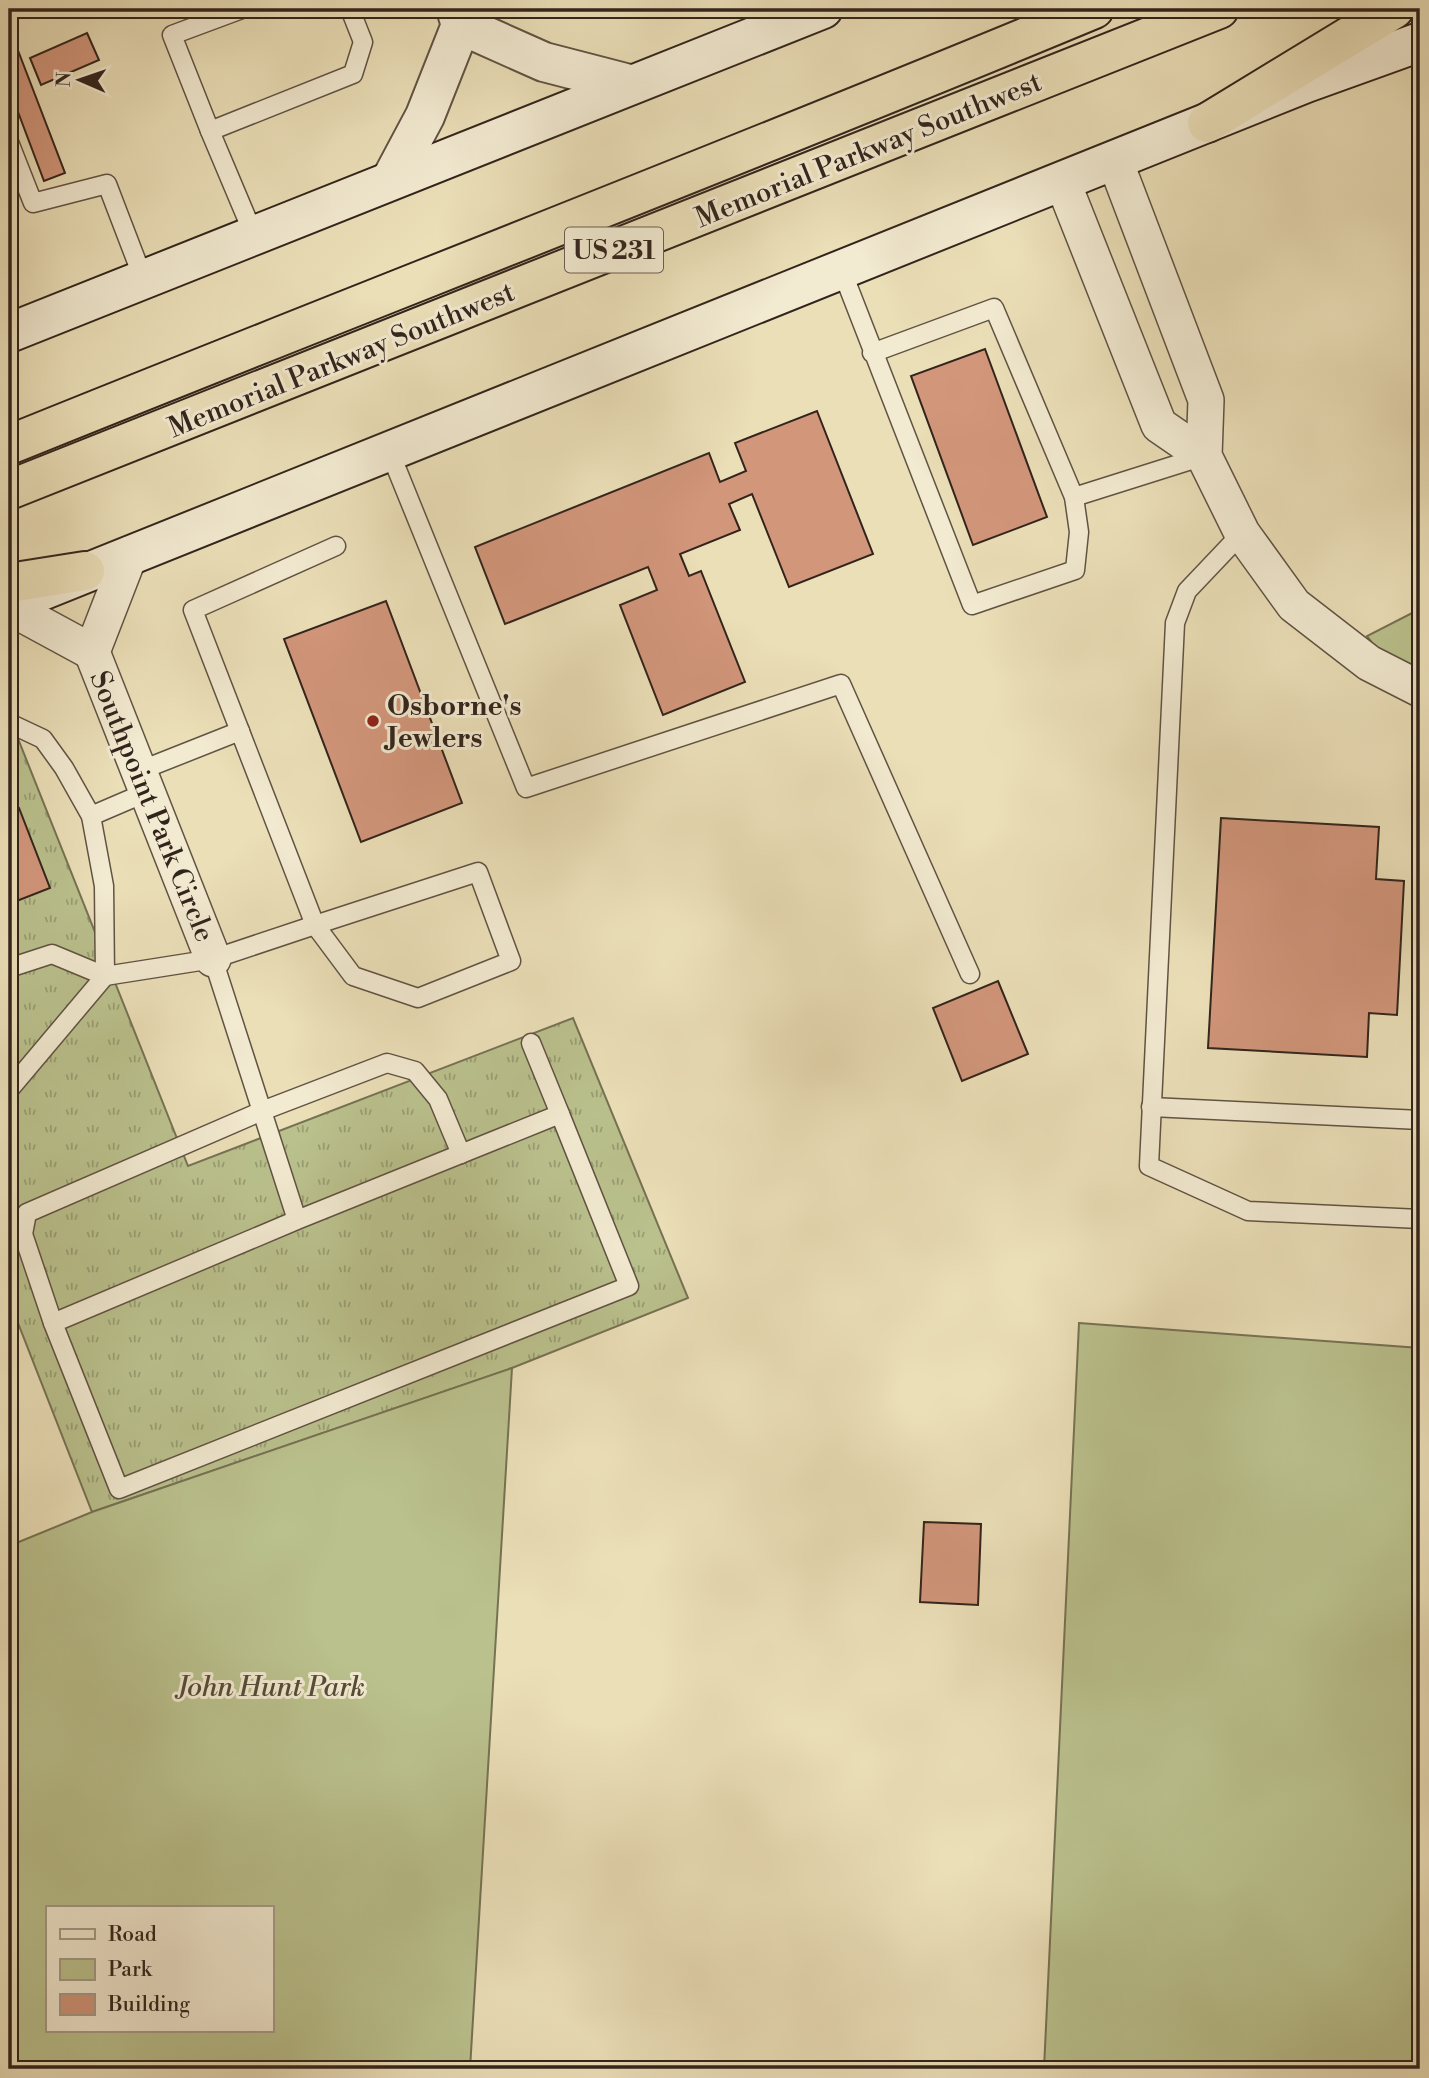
<svg xmlns="http://www.w3.org/2000/svg" width="1429" height="2078" viewBox="0 0 1429 2078" font-family="'Libre Bodoni',serif">
  <style>
    .grass { fill: url(#grass-tufts); stroke: #767254; stroke-width: 2 }
    .park { fill: #bac18d; stroke: #767254; stroke-width: 2; fill-rule: evenodd }
    .building { fill: #d2967b; stroke: #32241c; stroke-width: 2 }
    .lines { fill: none; stroke-linecap: round; stroke-linejoin: round }
    .service-casing { stroke: #605343; stroke-width: 21 }
    .minor-casing { stroke: #605343; stroke-width: 38 }
    .tertiary-casing { stroke: #605343; stroke-width: 42 }
    .secondary-casing { stroke: #32241c; stroke-width: 42 }
    .motorway-casing { stroke: #32241c; stroke-width: 42 }
    .service { stroke: #f2ead1; stroke-width: 18 }
    .minor { stroke: #f2ead1; stroke-width: 35 }
    .tertiary { stroke: #f2ead1; stroke-width: 38 }
    .secondary { stroke: #f2ead1; stroke-width: 38 }
    .motorway { stroke: #ebdfb8; stroke-width: 38 }
    .poi-dot { fill: #8f2418; stroke: #f2ead1; stroke-width: 2.5 }
    .labels { text-anchor: middle; stroke-width: 6; stroke-linejoin: round; paint-order: stroke }
    .shield { fill: #f2ead1; stroke: #6c5f52; stroke-width: 2 }
    .shield-label { font-size: 26px; font-weight: bold; fill: #32241c }
    .street-label { font-size: 28px; fill: #32241c; stroke: #f2ead1 }
    .poi-label { font-size: 28px; font-weight: bold; fill: #32241c; stroke: #f2ead1; text-anchor: start }
    .park-label { font-size: 28px; font-style: italic; fill: #544b38; stroke: #f2ead1 }
  </style>
  <defs>
    <pattern id="grass-tufts" width="24" height="20" patternUnits="userSpaceOnUse" patternTransform="scale(1.75)"><rect width="24" height="20" fill="#bac18d"/><path d="M3 7l-1-3M5 7V3M7 7l1-3M15 17l-1-3M17 17v-4M19 17l1-3" fill="none" stroke="#989d72"/></pattern>
  </defs>
  <rect width="100%" height="100%" fill="#ebdfb8"/>
  <filter id="stains"><feTurbulence type="fractalNoise" baseFrequency=".00286" numOctaves="4"/><feColorMatrix values="0 0 0 0 .2 0 0 0 0 .09 0 0 0 0 .02 0 0 0 .5 -.17"/></filter>
  <radialGradient id="worn" r=".72"><stop offset=".6" stop-color="#630" stop-opacity="0"/><stop offset="1" stop-color="#630" stop-opacity=".3"/></radialGradient>
  <polygon class="grass" points="9,716 188,1166 573,1018 688,1298 512,1368 92,1512 9,1300"/>
  <g class="park">
    <polygon points="1420,609 1420,708 1367,636"/>
    <polygon points="1079,1323 1420,1348 1420,2069 1044,2069"/>
    <path d="M512,1368L470,2069H9V1546L92,1512ZM271,1908V2031H47V1908Z"/>
  </g>
  <g class="building">
    <polygon points="9,27 65,173 44,181 9,88"/>
    <polygon points="87,33 99,60 41,85 30,58"/>
    <polygon points="985,349 1047,517 973,545 911,376"/>
    <polygon points="817,411 873,554 789,587 752,494 729,504 740,530 680,554 689,576 701,571 745,682 663,715 620,605 657,590 648,567 505,624 475,547 709,453 720,482 746,471 735,443"/>
    <polygon points="386,601 462,803 361,842 284,639"/>
    <polygon points="9,803 12,811 19,808 50,888 9,904"/>
    <polygon points="1221,818 1379,827 1376,879 1404,881 1397,1015 1369,1013 1367,1057 1208,1048"/>
    <polygon points="998,981 1028,1054 962,1081 933,1008"/>
    <polygon points="924,1522 981,1524 978,1605 920,1602"/>
  </g>
  <g class="lines">
    <defs>
      <g id="service">
        <polyline points="210,131 172,35 242,9"/>
        <polyline points="9,142 33,203 107,184 143,278"/>
        <polyline points="253,233 210,131 353,74 363,42 350,9"/>
        <polyline points="842,271 972,605 1075,570 1079,532 1074,497 994,308 872,353"/>
        <polyline points="389,450 526,788 841,684 970,974"/>
        <polyline points="1074,497 1204,456"/>
        <polyline points="1242,533 1187,591 1175,623 1149,1166 1248,1211 1420,1219"/>
        <polyline points="9,723 43,739 64,768 91,816 104,886 105,976 9,1090"/>
        <polyline points="139,771 240,731"/>
        <polyline points="91,816 147,792"/>
        <polygon points="478,872 511,961 418,998 353,976 315,925"/>
        <polyline points="213,959 297,1220 53,1323 119,1489 629,1286 560,1114 297,1220"/>
        <polyline points="9,968 52,954 105,976 213,959 315,925 193,610 336,546"/>
        <polyline points="531,1043 560,1114"/>
        <polyline points="1151,1107 1420,1120"/>
        <polyline points="53,1323 23,1234 27,1213 262,1111 387,1063 415,1071 438,1099 461,1154"/>
      </g>
      <g id="minor">
        <polyline points="1115,161 1206,400 1204,456 1242,533 1294,605 1369,663 1420,689"/>
        <polyline points="1063,183 1159,425 1204,456"/>
        <polyline points="9,607 92,652 130,554"/>
        <polyline points="92,652 213,959"/>
      </g>
      <g id="tertiary">
        <polyline points="461,25 544,62 629,84"/>
        <polyline points="392,178 425,116 461,25 456,9"/>
      </g>
      <g id="secondary">
        <polyline points="9,333 823,9"/>
        <polyline points="9,604 1306,83 1420,42"/>
      </g>
      <g id="motorway">
        <polyline points="1207,123 1394,9"/>
        <path d="M9,445C370,299 734,159 1094,9"/>
        <polyline points="9,490 1219,9"/>
        <polyline points="9,583 85,571"/>
      </g>
    </defs>
    <use href="#service" class="service-casing"/>
    <use href="#minor" class="minor-casing"/>
    <use href="#tertiary" class="tertiary-casing"/>
    <use href="#secondary" class="secondary-casing"/>
    <use href="#motorway" class="motorway-casing"/>
    <use href="#service" class="service"/>
    <use href="#minor" class="minor"/>
    <use href="#tertiary" class="tertiary"/>
    <use href="#secondary" class="secondary"/>
    <use href="#motorway" class="motorway"/>
  </g>
  <circle class="poi-dot" cx="373" cy="721" r="7"/>
  <g class="labels">
    <rect class="shield" x="565" y="227.5" width="98" height="45" rx="5"/>
    <g class="shield-label">
      <text x="614" y="259">US 231</text>
    </g>
    <g class="street-label">
      <text transform="translate(868 149) rotate(-22)" y="10">Memorial Parkway Southwest</text>
      <text transform="translate(341 359) rotate(-22)" y="10">Memorial Parkway Southwest</text>
      <text transform="translate(153 806) rotate(68)" y="10">Southpoint Park Circle</text>
    </g>
    <g class="poi-label">
      <text x="387" y="715">Osborne's<tspan x="387" dy="32">Jewlers</tspan></text>
    </g>
    <g class="park-label">
      <text x="271" y="1696">John Hunt Park</text>
    </g>
  </g>
  <rect width="1429" height="2078" fill="none" stroke="#ebdfb8" stroke-width="35"/>
  <rect x="10" y="10" width="1408" height="2057" fill="none" stroke="#32241c" stroke-width="3.5"/>
  <rect x="18" y="18" width="1394" height="2043" fill="none" stroke="#32241c" stroke-width="2"/>
  <rect x="46" y="1906" width="228" height="126" fill="#f2ead1" stroke="#a59b89" stroke-width="2"/>
  <rect x="60" y="1929" width="35" height="10" fill="#f2ead1" stroke="#a59b89" stroke-width="2"/>
  <text x="108" y="1941" font-size="21" fill="#32241c">Road</text>
  <rect x="60" y="1959" width="35" height="21" fill="#bac18d" stroke="#a59b89" stroke-width="2"/>
  <text x="108" y="1976" font-size="21" fill="#32241c">Park</text>
  <rect x="60" y="1994" width="35" height="21" fill="#d2967b" stroke="#a59b89" stroke-width="2"/>
  <text x="108" y="2011" font-size="21" fill="#32241c">Building</text>
  <g transform="translate(80 80) rotate(272)" stroke="#f2ead1" stroke-width="5" paint-order="stroke">
  <path d="M0-5L12 26L0 18L-12 26Z" fill="#32241c"/>
  <text y="-10" font-size="19" font-weight="bold" text-anchor="middle" fill="#32241c">N</text>
  </g>
  <rect width="100%" height="100%" filter="url(#stains)"/>
  <rect width="100%" height="100%" fill="url(#worn)"/>
</svg>
